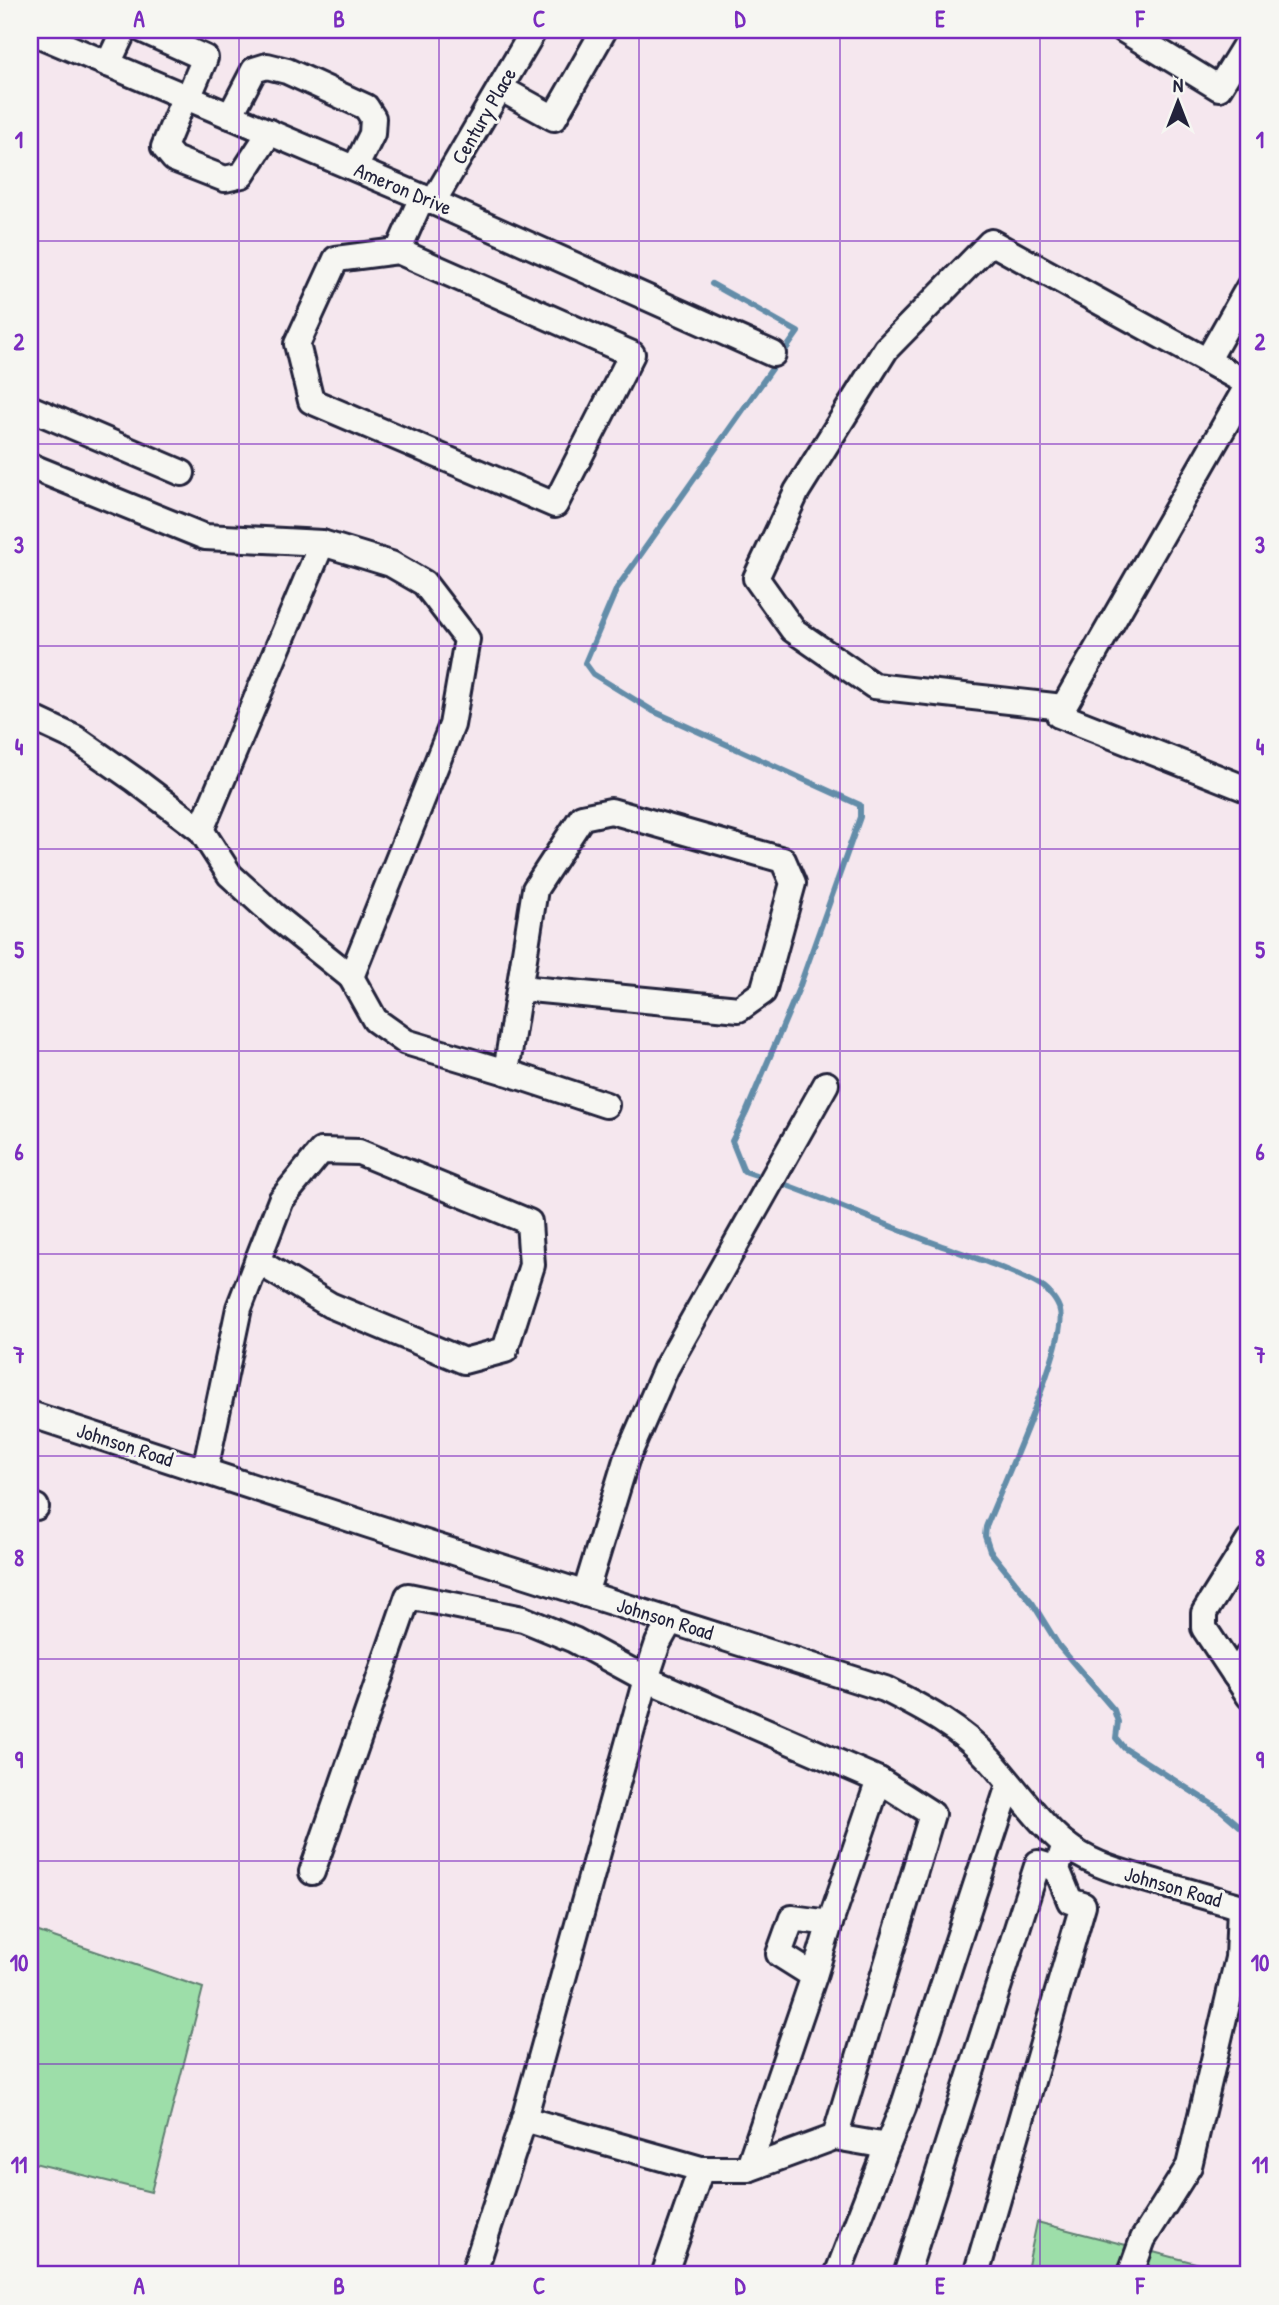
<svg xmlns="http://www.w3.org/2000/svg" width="1279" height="2305" viewBox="0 0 1279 2305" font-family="'Patrick Hand',sans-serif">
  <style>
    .built { fill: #f5e7ee }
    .green { fill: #9ddea9; stroke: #608072; stroke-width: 2 }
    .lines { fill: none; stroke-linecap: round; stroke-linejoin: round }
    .stream { stroke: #648da9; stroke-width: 6 }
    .minor-casing { stroke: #22223b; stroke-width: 30 }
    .minor { stroke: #f6f6f2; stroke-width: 24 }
    .grid { fill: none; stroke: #7b2cbf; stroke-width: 2; stroke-opacity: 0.55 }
    .labels { text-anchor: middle; stroke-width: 6; stroke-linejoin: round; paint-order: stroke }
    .street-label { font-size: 21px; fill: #22223b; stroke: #f6f6f2 }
    .neatline { fill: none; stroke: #7b2cbf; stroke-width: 2.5 }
    .grid-label { font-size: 23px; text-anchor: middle; font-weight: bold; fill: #7b2cbf }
  </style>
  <rect width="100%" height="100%" fill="#f6f6f2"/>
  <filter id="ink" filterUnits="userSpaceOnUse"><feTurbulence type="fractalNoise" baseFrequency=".0143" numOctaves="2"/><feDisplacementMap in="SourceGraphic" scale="14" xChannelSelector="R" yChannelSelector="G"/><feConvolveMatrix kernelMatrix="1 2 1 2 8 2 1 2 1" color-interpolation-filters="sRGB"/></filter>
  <g filter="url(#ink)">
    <rect class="built" x="30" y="30" width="1219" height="2245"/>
    <g class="green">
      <polygon points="30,1929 203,1988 151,2192 30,2162"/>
      <polygon points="1037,2222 1242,2275 1026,2275"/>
    </g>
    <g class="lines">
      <g class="stream">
        <polyline points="712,284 798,332 617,588 585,663 593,674 653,711 860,805 860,817 799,988 746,1113 732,1141 744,1171 768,1179"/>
        <path d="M778,1182C832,1201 884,1225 937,1244C972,1257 1008,1268 1041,1286C1049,1291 1058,1302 1060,1311C1068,1342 1001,1489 986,1527L985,1536L990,1551L1033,1604L1059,1646L1114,1710L1118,1722L1116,1738L1124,1748L1221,1810L1249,1834"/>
      </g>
      <defs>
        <g id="minor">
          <polyline points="143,30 205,58 188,98"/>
          <polyline points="1124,30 1219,88 1249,39"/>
          <polyline points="30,31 422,197 773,354"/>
          <polyline points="108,64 124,30"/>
          <polyline points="500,88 554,118 604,30"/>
          <polyline points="185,96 164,147 174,159 225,179 242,175 270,132"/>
          <polyline points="230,116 254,70 267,66 287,71 366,107 373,118 372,134 355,168"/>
          <polyline points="433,202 534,30"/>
          <polyline points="398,251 336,259 297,344 311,401 555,505 632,354 398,251 422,197"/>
          <polyline points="1207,361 1249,287"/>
          <polyline points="1249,383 1059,715 1249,790"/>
          <polyline points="30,408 182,473"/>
          <polyline points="30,466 205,537 322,543 391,564 424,583 467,639 452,725 351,977 275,916 230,875 201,830 135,780 75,738 30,717"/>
          <polyline points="1063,707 874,686 793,630 756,578 797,491 886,349 991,242 1249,384"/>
          <polyline points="201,830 322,543"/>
          <polyline points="351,977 375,1020 406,1042 506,1072 535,889 582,817 611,811 783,860 793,883 763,992 739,1009 520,988"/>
          <polyline points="506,1072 606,1105"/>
          <path d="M30,1414L369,1525L885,1689C923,1708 961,1728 990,1760C1015,1787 1043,1830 1073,1850C1099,1868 1132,1875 1162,1884C1191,1892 1220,1901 1249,1909"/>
          <polyline points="205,1470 239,1308 281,1200 321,1151 359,1152 529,1222 532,1265 505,1350 464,1361 330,1305 257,1261"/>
          <polyline points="30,1505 36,1507"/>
          <polyline points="1249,1541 1204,1613 1204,1628 1249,1696"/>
          <polyline points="585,1594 626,1460 666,1368 826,1084"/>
          <polyline points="1235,1675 1249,1654"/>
          <polyline points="312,1872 408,1596 523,1619 574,1640 646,1679 879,1780 932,1814 835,2137"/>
          <polyline points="830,1923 879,1780"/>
          <polyline points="524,2119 646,1679 658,1643 671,1620"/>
          <polyline points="701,2169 748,2169 835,2137 887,2146 903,2108 1009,1785"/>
          <polyline points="748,2169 814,1976 779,1954 792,1918 830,1923 814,1976"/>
          <polyline points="473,2275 524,2119 701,2169 664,2275"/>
          <polyline points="837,2275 887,2146"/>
          <polyline points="906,2275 1038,1863 1057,1869"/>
          <polyline points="976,2275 1083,1905 1070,1901 1057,1869 1065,1844"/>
          <polyline points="1130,2275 1143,2239 1189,2166 1238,1958 1240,1906"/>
        </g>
      </defs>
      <use href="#minor" class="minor-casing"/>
      <use href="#minor" class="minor"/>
    </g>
  </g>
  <path class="grid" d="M239,30V2275M439,30V2275M639,30V2275M840,30V2275M1040,30V2275M30,241H1249M30,444H1249M30,646H1249M30,849H1249M30,1051H1249M30,1254H1249M30,1456H1249M30,1659H1249M30,1861H1249M30,2064H1249"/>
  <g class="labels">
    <g class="street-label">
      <text transform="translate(484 116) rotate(-60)" y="7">Century Place</text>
      <text transform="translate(403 189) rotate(23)" y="7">Ameron Drive</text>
      <text transform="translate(125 1445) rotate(18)" y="7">Johnson Road</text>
      <text transform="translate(665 1619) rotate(17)" y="7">Johnson Road</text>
      <text transform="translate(1173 1887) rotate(16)" y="7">Johnson Road</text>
    </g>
  </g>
  <rect width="1279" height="2305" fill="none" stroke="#f6f6f2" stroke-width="77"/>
  <g transform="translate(1178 102)" stroke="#f6f6f2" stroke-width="5" paint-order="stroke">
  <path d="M0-5L12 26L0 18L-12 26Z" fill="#22223b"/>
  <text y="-10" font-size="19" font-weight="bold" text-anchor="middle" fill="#22223b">N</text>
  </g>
  <rect x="38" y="38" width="1202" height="2228" class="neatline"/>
  <g class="grid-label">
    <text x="139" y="27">A</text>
    <text x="339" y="27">B</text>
    <text x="539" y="27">C</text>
    <text x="740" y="27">D</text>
    <text x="940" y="27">E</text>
    <text x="1140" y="27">F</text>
    <text x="19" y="148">1</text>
    <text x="1260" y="148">1</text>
    <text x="19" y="350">2</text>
    <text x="1260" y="350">2</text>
    <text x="19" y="553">3</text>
    <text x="1260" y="553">3</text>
    <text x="19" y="755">4</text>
    <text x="1260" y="755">4</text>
    <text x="19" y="958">5</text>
    <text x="1260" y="958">5</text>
    <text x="19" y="1160">6</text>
    <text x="1260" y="1160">6</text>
    <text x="19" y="1363">7</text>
    <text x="1260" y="1363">7</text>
    <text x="19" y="1566">8</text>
    <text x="1260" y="1566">8</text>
    <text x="19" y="1768">9</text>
    <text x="1260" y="1768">9</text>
    <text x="19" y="1971">10</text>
    <text x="1260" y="1971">10</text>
    <text x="19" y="2173">11</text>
    <text x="1260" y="2173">11</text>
    <text x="139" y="2294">A</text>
    <text x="339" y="2294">B</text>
    <text x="539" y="2294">C</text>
    <text x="740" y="2294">D</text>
    <text x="940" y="2294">E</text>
    <text x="1140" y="2294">F</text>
  </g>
</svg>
